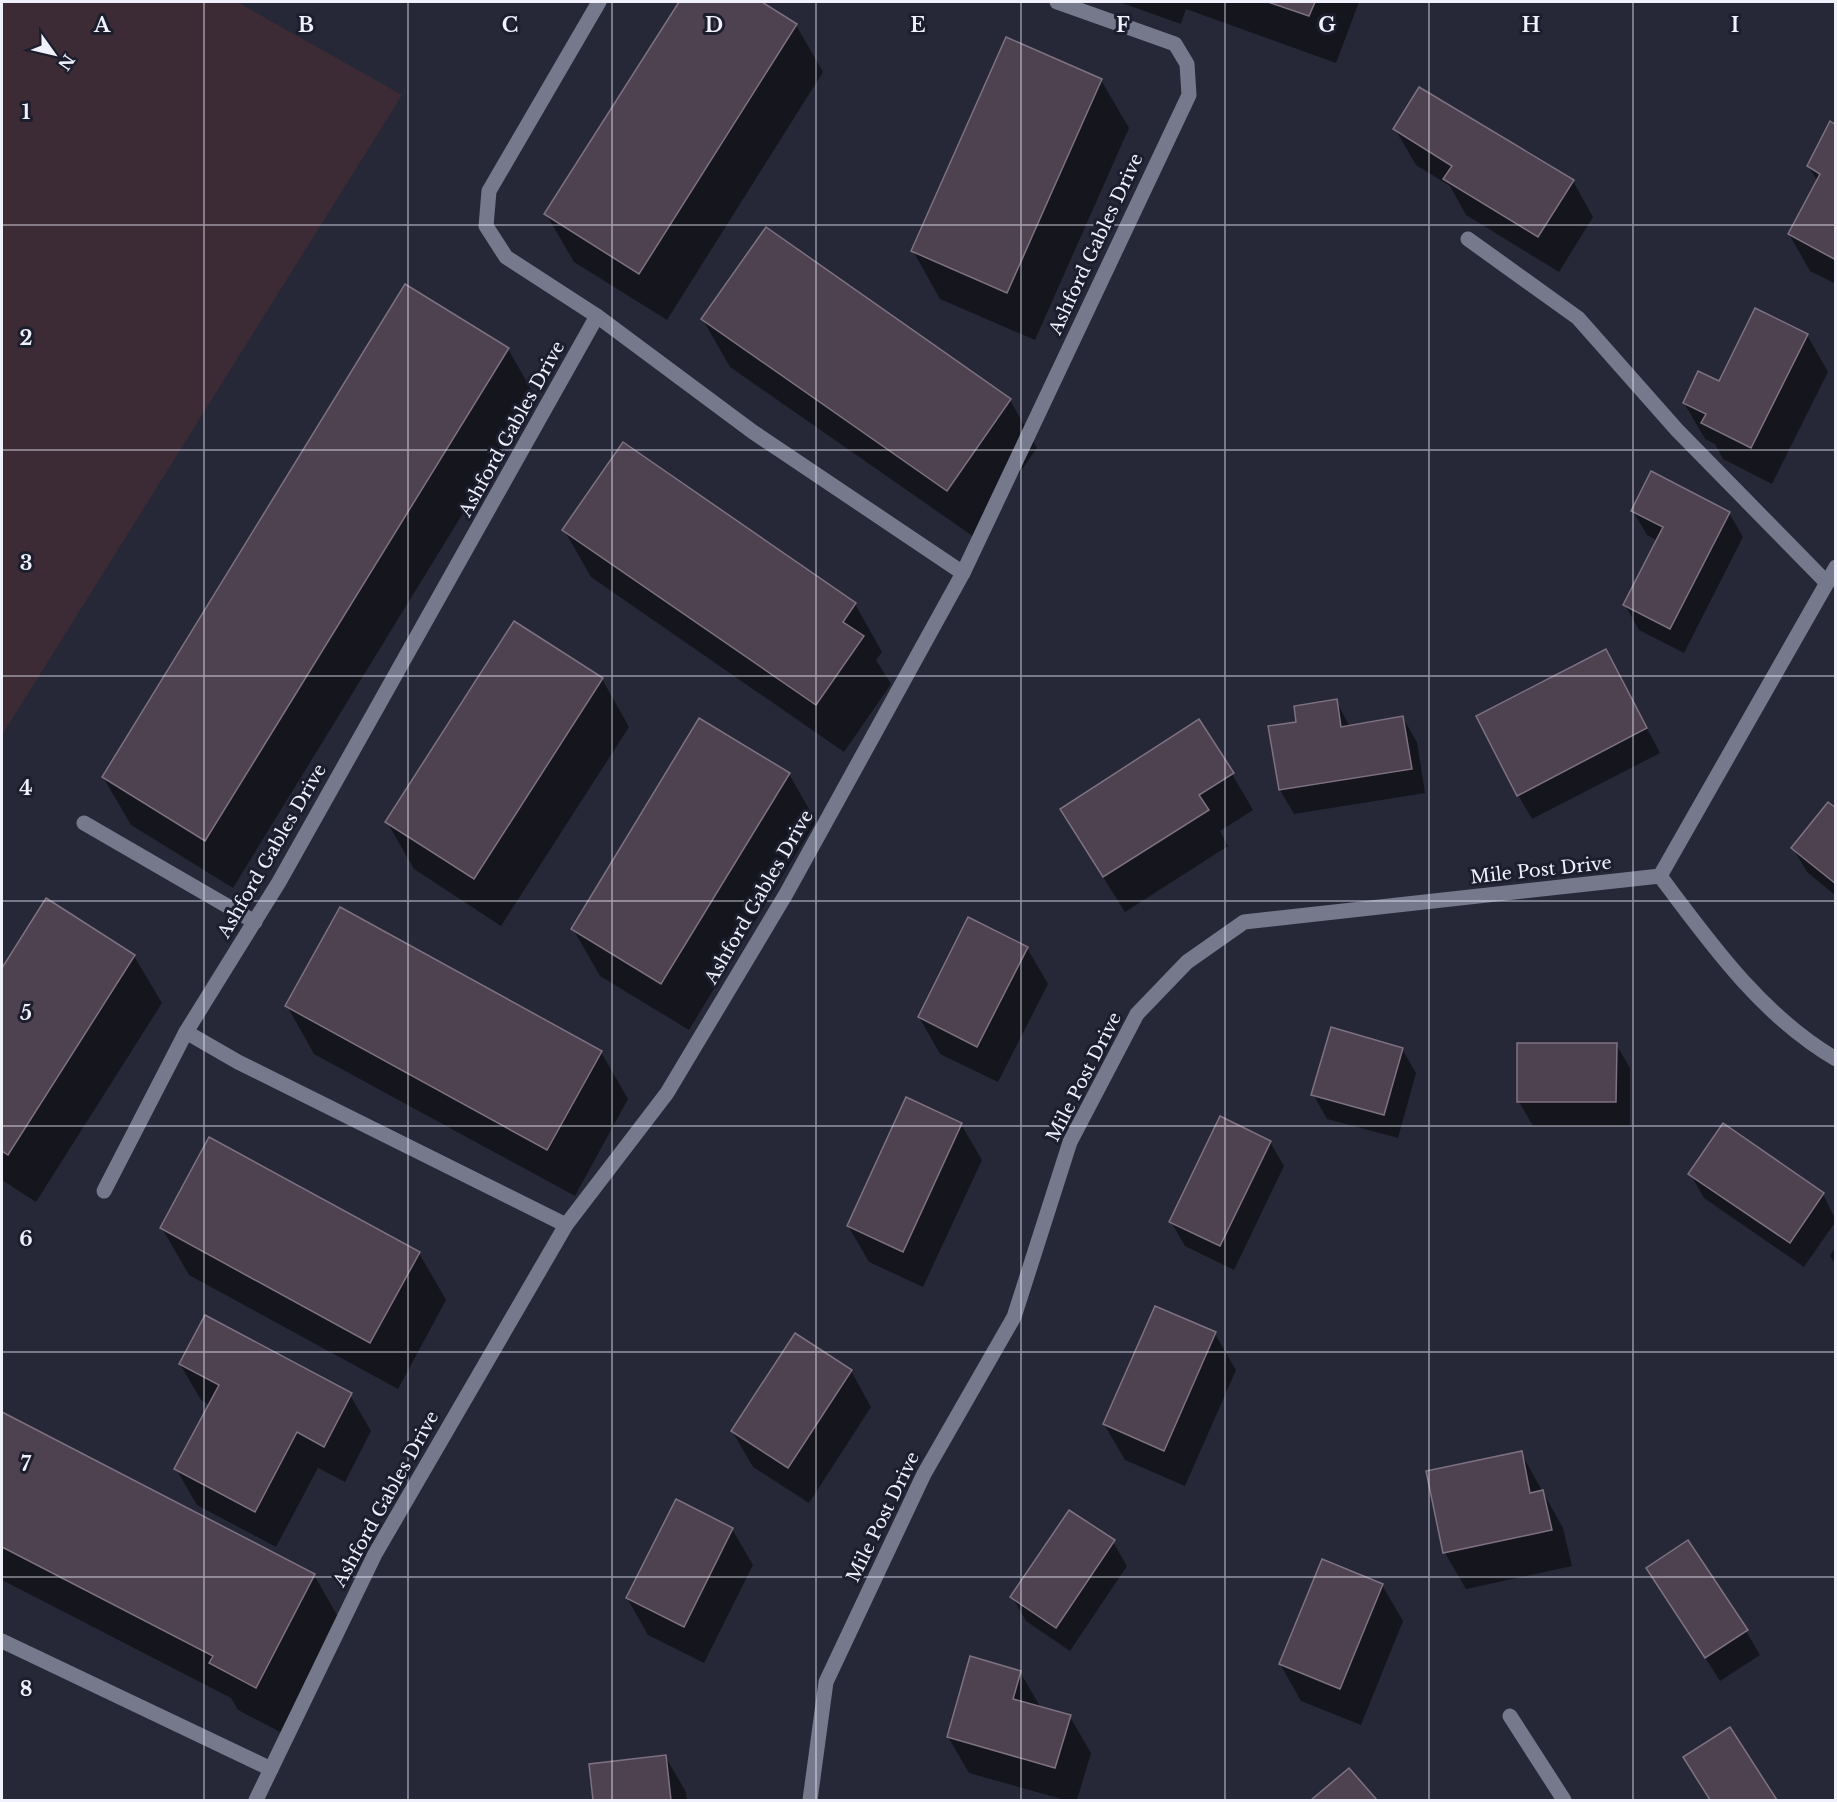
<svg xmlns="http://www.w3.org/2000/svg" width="1837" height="1802" viewBox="0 0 1837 1802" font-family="'Libre Baskerville',serif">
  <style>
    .commercial { fill: #3c2a34 }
    .shadow { fill: #0007 }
    .building { fill: #4e4251; stroke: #7e7182; stroke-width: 1.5 }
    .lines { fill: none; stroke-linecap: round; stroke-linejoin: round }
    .minor { stroke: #76788c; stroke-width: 15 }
    .grid { fill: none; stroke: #f0f1fd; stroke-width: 1.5; stroke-opacity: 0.55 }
    .labels { text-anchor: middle; stroke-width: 6; stroke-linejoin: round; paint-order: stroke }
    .street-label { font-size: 18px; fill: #f0f1fd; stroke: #1c1e2e }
    .grid-label { font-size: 20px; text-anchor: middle; font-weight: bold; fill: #f0f1fd; stroke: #1c1e2e; stroke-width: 6; stroke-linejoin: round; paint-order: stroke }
  </style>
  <rect width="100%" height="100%" fill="#262838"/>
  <polygon class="commercial" points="2,2 237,2 402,95 2,735"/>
  <g class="shadow">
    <polygon points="680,2 759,2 796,25 823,72 667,320 574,262 546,214"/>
    <polygon points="1119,2 1359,2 1336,63 1186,9 1181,24"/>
    <polygon points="1101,80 1129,128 1035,340 940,299 913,251"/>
    <polygon points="1836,126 1836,284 1810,271 1789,234 1818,182 1808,166"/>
    <polygon points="1395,129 1573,181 1593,217 1559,272 1466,215 1450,186 1416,165"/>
    <polygon points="703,320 1010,400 1037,448 974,537 730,367"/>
    <polygon points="1807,335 1828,372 1772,484 1723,459 1715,444 1705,439 1684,403"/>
    <polygon points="508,349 535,396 233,888 131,825 103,777"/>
    <polygon points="1633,511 1729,513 1743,537 1684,653 1639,630 1625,605 1658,541 1647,535"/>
    <polygon points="564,530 855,604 882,652 876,660 891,684 844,752 591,577"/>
    <polygon points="1619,675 1660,753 1532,819 1518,795"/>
    <polygon points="602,679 629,727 501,926 414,869 387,822"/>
    <polygon points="1336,701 1350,727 1403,718 1417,742 1425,793 1294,814 1280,790 1298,723"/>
    <polygon points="789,774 816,821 689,1030 600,976 573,929"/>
    <polygon points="1232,774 1253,810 1220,831 1228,846 1125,912 1083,845"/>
    <polygon points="1836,810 1836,896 1807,872 1793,848"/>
    <polygon points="46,900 134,956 162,1003 36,1202 2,1180 2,971"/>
    <polygon points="1027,948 1048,984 998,1082 940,1054 919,1017"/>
    <polygon points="287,1006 601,1052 628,1099 575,1196 314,1054"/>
    <polygon points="1616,1044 1630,1068 1630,1126 1533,1126 1519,1102"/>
    <polygon points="1402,1049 1416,1073 1398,1138 1327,1119 1313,1094"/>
    <polygon points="961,1124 982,1160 923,1287 869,1262 848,1226"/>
    <polygon points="1270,1142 1284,1166 1234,1270 1185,1246 1171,1222"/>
    <polygon points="1690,1174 1823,1194 1836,1221 1804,1267 1704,1198"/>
    <polygon points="162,1228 419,1253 446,1300 398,1389 189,1275"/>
    <polygon points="1836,1246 1836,1265 1830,1256"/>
    <polygon points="1215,1334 1236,1370 1185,1486 1125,1460 1104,1424"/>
    <polygon points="180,1364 350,1395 371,1431 345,1482 318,1468 276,1547 197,1505 176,1469 210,1405 201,1400"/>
    <polygon points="851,1371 871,1407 809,1503 753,1467 732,1431"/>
    <polygon points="2,1414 314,1575 341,1622 284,1734 238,1710 231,1698 2,1580"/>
    <polygon points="1521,1453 1563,1528 1572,1566 1466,1589 1445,1553"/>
    <polygon points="732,1529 753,1565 704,1663 648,1635 627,1598"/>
    <polygon points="1113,1542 1127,1566 1070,1651 1026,1621 1012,1597"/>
    <polygon points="1648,1568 1746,1631 1760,1655 1720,1681"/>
    <polygon points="1382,1585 1403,1621 1361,1725 1301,1701 1280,1664"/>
    <polygon points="1020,1672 1041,1708 1070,1717 1091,1753 1077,1800 1065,1800 969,1773 948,1737"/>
    <polygon points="1730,1729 1775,1800 1710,1800 1705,1794 1685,1758"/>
    <polygon points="665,1756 686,1792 687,1800 595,1800 591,1765"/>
    <polygon points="1349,1770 1375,1800 1313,1800"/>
  </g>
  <g class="building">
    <polygon points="679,2 762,2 797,24 639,274 544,214"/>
    <polygon points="1268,2 1315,2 1309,16"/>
    <polygon points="1006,37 1102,79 1007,293 911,251"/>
    <polygon points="1419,87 1574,180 1538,237 1443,179 1452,166 1393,129"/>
    <polygon points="1830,121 1836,125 1836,260 1788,234 1820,174 1807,166"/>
    <polygon points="766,227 1011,399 947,491 701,319"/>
    <polygon points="405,284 509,348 205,841 102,777"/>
    <polygon points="1755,308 1808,334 1751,448 1701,423 1706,414 1683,403 1698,371 1719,381"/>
    <polygon points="623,442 856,603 843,622 864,636 816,705 562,530"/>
    <polygon points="1651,471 1730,512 1670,629 1623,605 1663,527 1631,511"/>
    <polygon points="514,621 603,678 474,879 385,822"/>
    <polygon points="1606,649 1647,728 1517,796 1476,716"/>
    <polygon points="1337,699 1341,727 1403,716 1412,769 1279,790 1268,726 1296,722 1294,706"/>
    <polygon points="699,718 790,773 661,984 571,929"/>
    <polygon points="1199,719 1234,773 1199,795 1209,810 1103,877 1060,809"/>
    <polygon points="1828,802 1836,808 1836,884 1791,848"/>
    <polygon points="46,898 135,955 8,1155 2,1151 2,968"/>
    <polygon points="340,907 602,1051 547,1150 285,1006"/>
    <polygon points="968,917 1028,947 977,1047 918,1017"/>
    <polygon points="1331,1027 1403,1048 1384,1115 1311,1095"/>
    <polygon points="1517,1043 1617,1043 1616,1102 1517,1102"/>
    <polygon points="906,1097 962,1123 903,1252 847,1226"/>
    <polygon points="1220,1116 1271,1141 1220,1246 1169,1222"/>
    <polygon points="1723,1123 1824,1193 1790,1243 1688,1174"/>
    <polygon points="209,1137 420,1252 370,1343 160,1228"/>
    <polygon points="1155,1306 1216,1332 1164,1451 1103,1424"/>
    <polygon points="205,1315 352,1393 324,1447 297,1432 255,1512 174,1469 219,1385 179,1364"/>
    <polygon points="795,1333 852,1370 788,1468 731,1431"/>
    <polygon points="2,1412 315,1574 256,1688 209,1663 213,1656 2,1547"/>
    <polygon points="1522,1451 1530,1493 1543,1490 1552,1530 1443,1553 1426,1471"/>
    <polygon points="676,1499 733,1528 684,1627 626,1598"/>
    <polygon points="1069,1510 1115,1540 1056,1628 1010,1597"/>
    <polygon points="1688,1540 1748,1630 1705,1658 1646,1568"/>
    <polygon points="1322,1559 1383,1584 1340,1689 1279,1664"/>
    <polygon points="970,1656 1021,1671 1013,1699 1071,1715 1055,1768 947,1737"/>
    <polygon points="1730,1727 1777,1800 1710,1800 1683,1757"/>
    <polygon points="666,1755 671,1800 593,1800 589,1764"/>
    <polygon points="1349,1768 1377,1800 1311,1800"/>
  </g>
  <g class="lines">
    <g class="minor">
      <polyline points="599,2 489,191 486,226 506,257 597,316 753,432 963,573"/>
      <polyline points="1468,239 1578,318 1677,430 1827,583"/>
      <polyline points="84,823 255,922"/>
      <path d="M1660,876C1710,943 1762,1016 1836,1059"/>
      <polyline points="104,1191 186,1032"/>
      <polyline points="566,1225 238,1062 186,1032 279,882 597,316"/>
      <polyline points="2,1641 271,1769"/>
      <polyline points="1510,1716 1564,1800"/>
      <polyline points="256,1800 375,1554 566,1225 667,1093 786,894 963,573 1189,95 1187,64 1175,44 1057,2"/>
      <polyline points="810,1800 826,1682 924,1474 1014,1317 1070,1142 1137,1014 1187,962 1244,922 1660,876 1836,567"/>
    </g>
  </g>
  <path class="grid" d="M204,2V1800M408,2V1800M612,2V1800M816,2V1800M1021,2V1800M1225,2V1800M1429,2V1800M1633,2V1800M2,225H1836M2,450H1836M2,676H1836M2,901H1836M2,1126H1836M2,1352H1836M2,1577H1836"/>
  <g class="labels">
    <g class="street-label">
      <text transform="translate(1096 244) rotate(-65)" y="6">Ashford Gables Drive</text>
      <text transform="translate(512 429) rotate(-61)" y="6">Ashford Gables Drive</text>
      <text transform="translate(272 851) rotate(-60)" y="6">Ashford Gables Drive</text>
      <text transform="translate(1541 870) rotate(-6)" y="6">Mile Post Drive</text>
      <text transform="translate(759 897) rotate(-60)" y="6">Ashford Gables Drive</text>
      <text transform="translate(1084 1077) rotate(-63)" y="6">Mile Post Drive</text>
      <text transform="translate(386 1499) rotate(-61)" y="6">Ashford Gables Drive</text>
      <text transform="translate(883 1517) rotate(-64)" y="6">Mile Post Drive</text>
    </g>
  </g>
  <g class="grid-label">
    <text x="102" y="32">A</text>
    <text x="306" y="32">B</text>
    <text x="510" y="32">C</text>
    <text x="714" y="32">D</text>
    <text x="918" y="32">E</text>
    <text x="1123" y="32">F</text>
    <text x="1327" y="32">G</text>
    <text x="1531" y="32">H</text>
    <text x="1735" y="32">I</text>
    <text x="26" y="119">1</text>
    <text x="26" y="345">2</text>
    <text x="26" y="570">3</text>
    <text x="26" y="795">4</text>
    <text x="26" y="1020">5</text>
    <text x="26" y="1246">6</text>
    <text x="26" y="1471">7</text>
    <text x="26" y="1696">8</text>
  </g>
  <rect width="1837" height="1802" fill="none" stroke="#f0f1fd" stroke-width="6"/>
  <g transform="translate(54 54) rotate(124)" stroke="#1c1e2e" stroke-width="4.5" paint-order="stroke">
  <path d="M0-4.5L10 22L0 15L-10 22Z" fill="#f0f1fd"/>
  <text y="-9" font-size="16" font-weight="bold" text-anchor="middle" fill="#f0f1fd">N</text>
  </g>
</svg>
